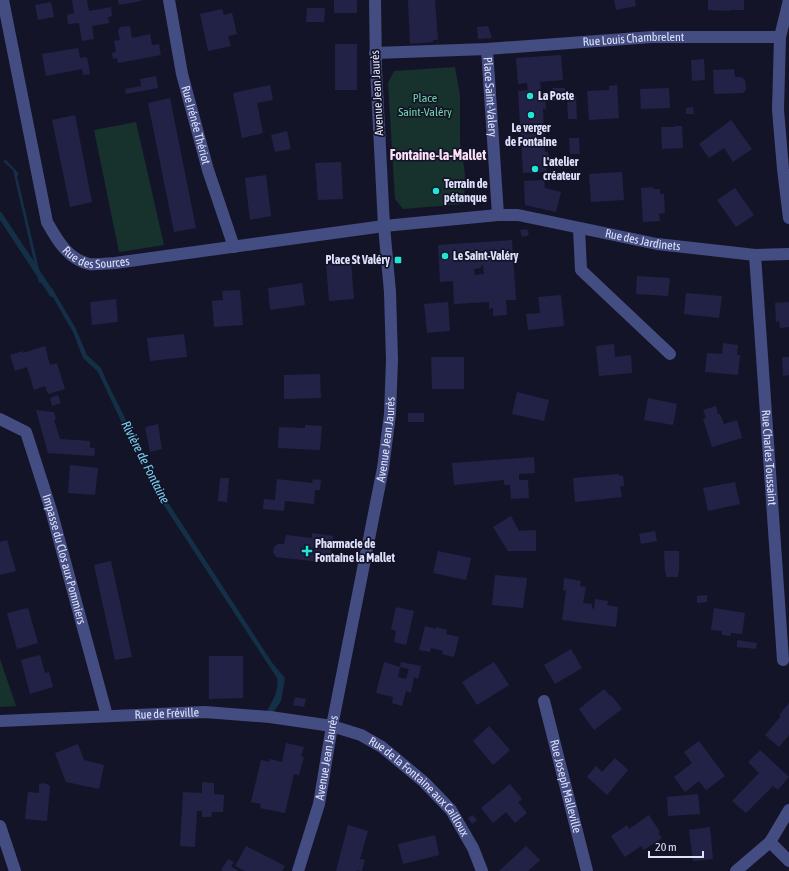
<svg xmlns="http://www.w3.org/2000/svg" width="789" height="871" viewBox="0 0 789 871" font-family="'Asap Condensed',sans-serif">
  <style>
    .green { fill: #17322c }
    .water { fill: #133047 }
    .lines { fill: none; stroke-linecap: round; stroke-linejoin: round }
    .stream { stroke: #133047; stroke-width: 5.5 }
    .building { fill: #222247; fill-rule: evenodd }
    .minor { stroke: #444d82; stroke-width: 12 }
    .poi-dot { fill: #20e6d5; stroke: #141428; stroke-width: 1.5 }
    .labels { text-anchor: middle; stroke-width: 3.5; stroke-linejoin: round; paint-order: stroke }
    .street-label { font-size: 12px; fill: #dfe1fb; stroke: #141428 }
    .poi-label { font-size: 12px; font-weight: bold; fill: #dfe1fb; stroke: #141428; text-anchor: start }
    .park-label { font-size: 12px; fill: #72d4aa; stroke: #141428 }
    .water-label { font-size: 13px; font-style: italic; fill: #78cef0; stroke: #141428 }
    .quarter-label { font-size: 14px; font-weight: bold; fill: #fce0f7; stroke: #141428 }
  </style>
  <rect width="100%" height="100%" fill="#141428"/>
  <g class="green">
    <polygon points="455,67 460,96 460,143 465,174 464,204 403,209 395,199 388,83 394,71"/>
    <polygon points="136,122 164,245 119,252 94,130"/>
    <polygon points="0,659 16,706 0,707"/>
  </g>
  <g class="water">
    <polygon points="6,160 19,174 17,176 42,282 39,283 13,170 3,161"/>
    <path d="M47,287L52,288L76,329L87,355L101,368L106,380L165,498L273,664L285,678L281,701L273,713L267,711C273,700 279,691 277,678L161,501L120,419L98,372L83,358L73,332Z"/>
  </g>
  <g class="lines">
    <polyline class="stream" points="0,215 52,294"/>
  </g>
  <g class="building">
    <polygon points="72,0 87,0 89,11 111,7 112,16 108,17 109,23 92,26 94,39 82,41 79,23 68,24 67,15 74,13"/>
    <polygon points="118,0 141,0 141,1 119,5"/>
    <rect x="334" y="0" width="23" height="13"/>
    <polygon points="408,0 435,0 438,40 433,40 433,42 410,44"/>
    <polygon points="614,0 635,0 636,6 616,10"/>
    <polygon points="708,0 744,0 744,10 730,10 730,11 708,10"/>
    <polygon points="51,2 54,17 38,20 35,5"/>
    <polygon points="307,8 325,8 324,22 306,22"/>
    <polygon points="222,9 224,15 232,13 237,34 228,36 231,46 208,51 200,14"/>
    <polygon points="130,26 132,38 150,34 152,45 159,44 161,55 118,63 117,58 113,59 112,53 116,52 114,41 120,40 118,31 120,27"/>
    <polygon points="488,26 492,38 478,39 477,27"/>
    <rect x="335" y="44" width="22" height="46"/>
    <polygon points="78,48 80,58 87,57 90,74 83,75 82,69 46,76 42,54"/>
    <polygon points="561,55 563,80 540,82 542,96 545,96 546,109 543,109 545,152 548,152 549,165 546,165 547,172 523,173 518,91 528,90 527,83 518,84 516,58"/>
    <polygon points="704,59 705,80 692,81 691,60"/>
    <polygon points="734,69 735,77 742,77 745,80 746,90 743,93 714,94 713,70"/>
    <polygon points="156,76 158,88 126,94 125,89 141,86 140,79"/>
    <polygon points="270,85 273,100 257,103 263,133 242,138 233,93"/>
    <polygon points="617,85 619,118 589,120 587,91 609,90 609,86"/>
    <polygon points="552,88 565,88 566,100 553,101"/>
    <polygon points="669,88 670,108 641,109 640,89"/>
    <polygon points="567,96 576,96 577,119 568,119"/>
    <polygon points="170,98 196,228 174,232 148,103"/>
    <polygon points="693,107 694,114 686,114 686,108"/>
    <polygon points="75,115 92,202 70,207 52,120"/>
    <polygon points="731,120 752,149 733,162 724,148 709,158 699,144"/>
    <polygon points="675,126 682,126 683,148 662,149 661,127 675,127"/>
    <polygon points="287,131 291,149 275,152 271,135"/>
    <polygon points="569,138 579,138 580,154 570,154"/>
    <polygon points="341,162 343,199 318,200 315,163"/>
    <polygon points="622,172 624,200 591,202 589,174"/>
    <polygon points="266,175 271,216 250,220 245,178"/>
    <polygon points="544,180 545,188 561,192 556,212 525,205 524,181"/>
    <polygon points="653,187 653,189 660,189 660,194 664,194 665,213 659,214 660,221 643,222 641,188"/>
    <polygon points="735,188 754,215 736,227 717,200"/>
    <polygon points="527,229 529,235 522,237 520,230"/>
    <path d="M512,240L516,300H506L507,315L493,316V308L489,309V302L454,304L453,281L440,282L438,245ZM481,265H483L484,274L475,275L474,269L481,268Z"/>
    <polygon points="351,262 354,299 329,301 326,264"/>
    <polygon points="637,276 670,278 668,296 636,294"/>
    <polygon points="302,283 305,305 270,310 268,288"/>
    <polygon points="240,290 243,325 214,327 212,301 223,300 222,291"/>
    <polygon points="686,293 722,296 719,318 684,314"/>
    <polygon points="561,295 564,326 528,330 526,314 540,313 538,297"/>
    <polygon points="116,299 118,322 92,325 90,302"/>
    <polygon points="448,302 450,331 427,333 424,304"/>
    <polygon points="789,302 789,327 780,328 779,321 776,322 775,303"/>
    <polygon points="184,334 187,357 150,361 147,338"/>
    <polygon points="723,343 738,345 737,355 740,355 738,375 705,372 707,353 722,354"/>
    <polygon points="614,344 615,357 631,355 632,373 599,376 596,346"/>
    <polygon points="45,346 50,365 57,363 65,389 48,394 45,386 34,390 27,367 15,371 10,355 23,351 23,353"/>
    <polygon points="431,357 464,357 464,389 432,389"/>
    <polygon points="782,357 789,357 789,375 783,376"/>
    <polygon points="320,374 321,398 284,399 284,375"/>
    <polygon points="517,392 549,400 544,421 512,414"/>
    <polygon points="58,395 61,403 52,406 50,398"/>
    <polygon points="648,398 677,404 673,425 644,420"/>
    <polygon points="716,406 718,414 720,414 724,424 737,420 742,438 712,447 703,419 706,418 703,410"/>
    <polygon points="36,410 54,412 56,419 54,420 60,439 90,441 90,448 95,448 94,456 48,453"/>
    <rect x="408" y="413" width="16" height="9"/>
    <polygon points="158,424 162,449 150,452 145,427"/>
    <polygon points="305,425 322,426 320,450 278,448 279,427 305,428"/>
    <polygon points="534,457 535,473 519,474 519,480 528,480 529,498 511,499 510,485 504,485 504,480 454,485 452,463"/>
    <polygon points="70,465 98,468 95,495 68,493"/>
    <polygon points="619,474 620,476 623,476 624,486 620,486 622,497 575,502 573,478"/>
    <polygon points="220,478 229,478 227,502 218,501"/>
    <polygon points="277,479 312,483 313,479 321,480 320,490 315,490 314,504 285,501 284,511 263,509 264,499 275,500"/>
    <polygon points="735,482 740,504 708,511 703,488"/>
    <polygon points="511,516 519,531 536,530 536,551 508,551 493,527"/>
    <polygon points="655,531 657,541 641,544 639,534"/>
    <polygon points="312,533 333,536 330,563 276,557 273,552 274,547 278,544 284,544 286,535 312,538"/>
    <polygon points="7,540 16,571 0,575 0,542"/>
    <polygon points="438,551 471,558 466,580 433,573"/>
    <polygon points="664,551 679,551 679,572 678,572 678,577 666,577 666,572 665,572"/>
    <polygon points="111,561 132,657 115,660 94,565"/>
    <polygon points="495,575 527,578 523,608 492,605"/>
    <polygon points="564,578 581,581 580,586 586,587 583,603 592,604 592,608 594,609 595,599 608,601 607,605 618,607 616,627 562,620 566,591 563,590"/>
    <polygon points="707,595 707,602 697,603 697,596"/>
    <polygon points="396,607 414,611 406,645 394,642 396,631 391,629"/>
    <polygon points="28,608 38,643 17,649 7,613"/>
    <polygon points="714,608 745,613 742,634 731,633 731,636 722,635 722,631 711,630"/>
    <polygon points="425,626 436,629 436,627 447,630 446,634 459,637 454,657 442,654 443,651 431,648 430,652 419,650"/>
    <polygon points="737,640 757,643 756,649 737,647"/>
    <polygon points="571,649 582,668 555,684 544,665"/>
    <polygon points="40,655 45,673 49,672 53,687 30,694 21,660"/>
    <polygon points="209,656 243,656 243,698 209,699"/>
    <polygon points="384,662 400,667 398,677 406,679 409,669 400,667 401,662 421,666 418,679 414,677 411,693 406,691 402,706 392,703 393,697 376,693"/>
    <polygon points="494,662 509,685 477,705 462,682"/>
    <polygon points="604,689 610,696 611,695 622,709 594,730 579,709"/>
    <polygon points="295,697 306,699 304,707 293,705"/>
    <polygon points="789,703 789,735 779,747 765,735 781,716 779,715"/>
    <polygon points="489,726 510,750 493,765 473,741"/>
    <polygon points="699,741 725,776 706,790 699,781 685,792 674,777 692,763 684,752"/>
    <polygon points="286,743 304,747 301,756 304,757 299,775 294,774 285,813 260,808 261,804 251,802 261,760 269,762 270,759 282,762"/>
    <polygon points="78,744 84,760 104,765 99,789 66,782 55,753"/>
    <polygon points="760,750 789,777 778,790 773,786 746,813 732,801 759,773 748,762"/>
    <polygon points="615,758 628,770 607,795 587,777 596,766 602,772"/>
    <polygon points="202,782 214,783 214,794 224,795 223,812 212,812 211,817 202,817 202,811 197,811 195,847 180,846 183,792 202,793"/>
    <polygon points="42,783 47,784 50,786 47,821 25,819 28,792 39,793 39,785"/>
    <polygon points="510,784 522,799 518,802 527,813 515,823 506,812 493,823 481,808"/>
    <polygon points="698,794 700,814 668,816 667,797"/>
    <polygon points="473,815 477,820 472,824 468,818"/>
    <polygon points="649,815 660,832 658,833 662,838 644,850 641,846 625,857 611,836 627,825 629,829"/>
    <polygon points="348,825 368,831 360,859 365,860 362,871 357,870 357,871 336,871"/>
    <polygon points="710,827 713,859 693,861 689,830"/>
    <polygon points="435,835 439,855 403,864 398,844"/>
    <polygon points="246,846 285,866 282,871 245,871 235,866"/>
    <polygon points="526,846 540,860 528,871 499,871"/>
    <polygon points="228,859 234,862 231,866 238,871 223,871 221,870"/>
  </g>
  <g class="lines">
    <g class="minor">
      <path id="s1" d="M3,0L47,222C57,240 68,259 89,264C97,265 107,263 115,263L384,226L498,215H518L657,244L755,255L789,254"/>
      <path id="s2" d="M169,0L182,74L208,170L234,247"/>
      <polyline points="789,0 780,37 778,110 783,169 789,218"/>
      <path id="s3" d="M487,49L498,215"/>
      <path id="s4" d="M375,53L487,49L652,37H780"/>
      <polyline points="579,228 581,270 670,354"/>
      <path id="s5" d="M755,255L783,660"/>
      <path id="s6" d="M0,419L26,432L51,510L107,716"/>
      <path id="s7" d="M544,701L587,871"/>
      <path id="s8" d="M0,721L205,712L270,717L332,726L361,735L382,747L424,782L451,810L473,848L482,871"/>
      <polyline points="0,826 15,871"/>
      <polyline points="770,842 789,861"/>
      <path id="s9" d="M298,871L319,804L332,726L383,468L390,414L392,360L390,292L384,226L376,69L375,0"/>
      <polyline points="736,871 770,842 789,810"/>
    </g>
  </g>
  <g class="poi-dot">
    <circle cx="530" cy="96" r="4"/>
    <circle cx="531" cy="115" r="4"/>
    <circle cx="535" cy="169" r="4"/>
    <circle cx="436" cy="191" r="4"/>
    <circle cx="445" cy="256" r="4"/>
    <rect x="394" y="256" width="8" height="8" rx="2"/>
    <path d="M305 545h4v4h4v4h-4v4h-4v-4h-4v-4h4z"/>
  </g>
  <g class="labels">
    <g class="street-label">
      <text dy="4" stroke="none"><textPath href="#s4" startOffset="259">Rue Louis Chambrelent</textPath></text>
      <text transform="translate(377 93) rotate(-93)" y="4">Avenue Jean Jaurès</text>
      <text dy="4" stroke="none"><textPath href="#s3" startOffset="48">Place Saint-Valery</textPath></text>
      <text dy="4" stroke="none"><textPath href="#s2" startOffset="128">Rue Irénée Thériot</textPath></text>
      <text dy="4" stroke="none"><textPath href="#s1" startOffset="847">Rue des Jardinets</textPath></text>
      <text dy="4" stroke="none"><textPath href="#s1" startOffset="293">Rue des Sources</textPath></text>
      <text dy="4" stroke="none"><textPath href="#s9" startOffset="441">Avenue Jean Jaurès</textPath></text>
      <text dy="4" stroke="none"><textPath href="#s5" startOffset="203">Rue Charles Toussaint</textPath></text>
      <text dy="4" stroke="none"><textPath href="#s6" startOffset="162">Impasse du Clos aux Pommiers</textPath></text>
      <text dy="4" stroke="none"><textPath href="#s8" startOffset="167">Rue de Fréville</textPath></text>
      <text dy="4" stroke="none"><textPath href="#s9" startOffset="117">Avenue Jean Jaurès</textPath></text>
      <text dy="4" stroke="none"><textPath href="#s7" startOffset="88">Rue Joseph Malleville</textPath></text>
      <text dy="4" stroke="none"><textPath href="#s8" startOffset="442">Rue de la Fontaine aux Cailloux</textPath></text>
    </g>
    <g class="poi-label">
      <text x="538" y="100">La Poste</text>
      <text x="531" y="132" text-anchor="middle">Le verger<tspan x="531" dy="14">de Fontaine</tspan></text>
      <text x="543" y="166">L'atelier<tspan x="543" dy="14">créateur</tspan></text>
      <text x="444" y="188">Terrain de<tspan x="444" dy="14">pétanque</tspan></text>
      <text x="453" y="260">Le Saint-Valéry</text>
      <text x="390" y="264" text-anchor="end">Place St Valéry</text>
      <text x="315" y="548">Pharmacie de<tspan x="315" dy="14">Fontaine la Mallet</tspan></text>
    </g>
    <g class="park-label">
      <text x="425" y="102">Place<tspan x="425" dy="14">Saint-Valéry</tspan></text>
    </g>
    <g class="water-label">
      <text transform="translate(146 462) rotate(63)" y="5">Rivière de Fontaine</text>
    </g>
    <g class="quarter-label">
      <text x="438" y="160">Fontaine-la-Mallet</text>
    </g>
  </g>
  <path d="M649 851v6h54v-6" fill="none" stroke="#dfe1fb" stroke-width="2"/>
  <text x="655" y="851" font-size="12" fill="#dfe1fb" stroke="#141428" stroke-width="3" paint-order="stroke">20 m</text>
</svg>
